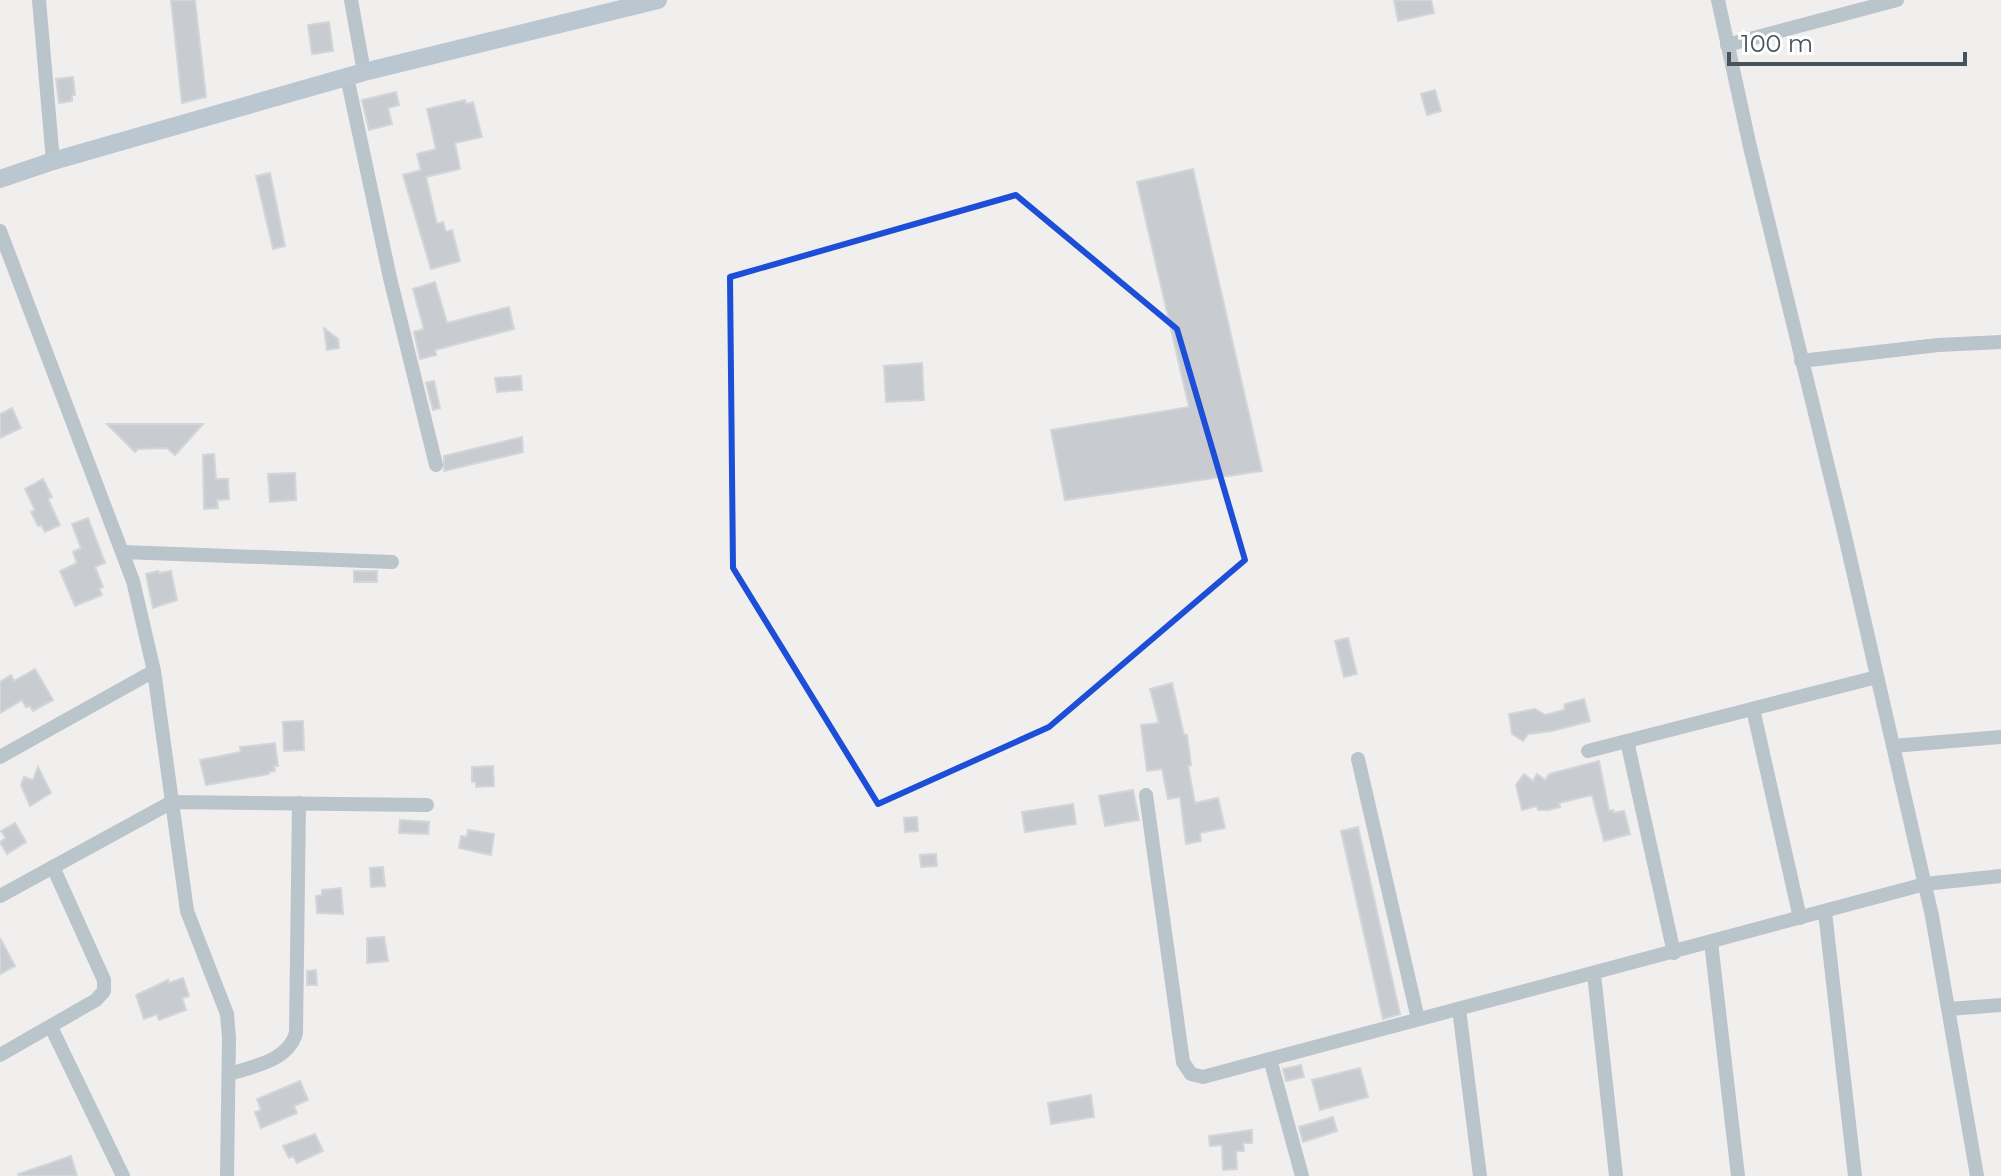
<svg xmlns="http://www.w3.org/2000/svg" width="2001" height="1176" viewBox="0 0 2001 1176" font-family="Montserrat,sans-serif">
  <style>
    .building { fill: #c8ccd1; stroke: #d2d5da; stroke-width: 2 }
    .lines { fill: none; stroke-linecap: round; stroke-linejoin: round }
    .minor { stroke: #b9c4cb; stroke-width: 14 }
    .secondary { stroke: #bac7d0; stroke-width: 18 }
    .marked { fill: none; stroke: #1d4ed8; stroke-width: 6; stroke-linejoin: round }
  </style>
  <rect width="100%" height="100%" fill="#f1eeee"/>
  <g class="building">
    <polygon points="171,0 195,0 206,97 182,103"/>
    <polygon points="1394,0 1431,0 1434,13 1398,21"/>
    <polygon points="329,22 333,51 312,54 308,25"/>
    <polygon points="73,77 75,95 72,95 72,101 59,103 56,79"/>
    <polygon points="1435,90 1441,111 1427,115 1421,94"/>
    <polygon points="396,92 399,105 388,108 392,124 369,130 362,100"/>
    <polygon points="465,100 466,104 473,102 482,137 455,143 460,169 426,177 437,224 443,222 446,232 452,230 460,261 431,269 403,175 421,170 417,154 436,149 427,109"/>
    <polygon points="1193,169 1262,471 1065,500 1051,430 1189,407 1137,182"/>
    <polygon points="270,173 285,246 273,249 256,176"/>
    <polygon points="435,282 447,323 509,307 514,329 435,350 436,355 420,359 414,332 424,329 413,289"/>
    <polygon points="324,328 338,339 339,348 327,350"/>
    <polygon points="922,363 924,400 886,402 884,366"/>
    <polygon points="521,376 522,390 497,392 495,378"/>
    <polygon points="434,381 440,408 433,410 426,383"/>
    <polygon points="12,408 21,428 0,438 0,414"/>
    <polygon points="107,424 203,424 175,455 167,448 138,449 135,452"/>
    <polygon points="522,437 523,452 444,471 444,456"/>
    <polygon points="214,454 216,479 228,479 229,499 217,500 218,508 204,509 203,455"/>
    <polygon points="295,473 296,500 270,502 268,474"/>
    <polygon points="43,479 52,497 48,499 60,525 45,532 41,525 38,526 31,512 35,510 25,489"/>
    <polygon points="88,518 105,563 95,567 103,587 99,588 102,595 75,606 60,571 77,563 73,552 81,548 72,524"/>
    <polygon points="158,571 159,573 171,571 177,600 153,608 146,574"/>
    <rect x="354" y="571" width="23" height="11"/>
    <polygon points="1348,638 1357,674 1344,677 1335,641"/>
    <polygon points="35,669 53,700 33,711 30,706 26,707 22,700 0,713 0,682 11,675 14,681"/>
    <polygon points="1172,683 1184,735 1187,735 1191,765 1188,766 1195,803 1218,798 1225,828 1200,833 1201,841 1186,844 1180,797 1168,799 1162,769 1147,771 1141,725 1159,723 1150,689"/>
    <polygon points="1584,699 1590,721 1552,731 1528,734 1523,741 1512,734 1509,714 1535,709 1545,715 1564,710 1565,704"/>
    <polygon points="303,721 304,750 284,751 283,722"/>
    <polygon points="275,743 278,766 274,766 275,771 269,772 269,774 206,785 200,760 241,752 240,747"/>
    <polygon points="1599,761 1609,811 1613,810 1613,813 1624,811 1630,834 1604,841 1592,795 1559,803 1560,807 1548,810 1538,810 1537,806 1522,810 1516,785 1524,774 1533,781 1537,774 1545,780 1549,774"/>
    <polygon points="493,766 494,786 476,787 476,782 472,782 472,767"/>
    <polygon points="38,767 51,793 30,806 21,785 24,777 33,780"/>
    <polygon points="1133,790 1139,820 1105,826 1099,796"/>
    <polygon points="1073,804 1076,824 1025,832 1022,812"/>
    <polygon points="917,817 918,831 905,832 904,818"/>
    <polygon points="400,820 429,822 428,834 399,833"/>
    <polygon points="15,823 26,842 7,854 0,842 6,838 1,831"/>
    <polygon points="1358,827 1400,1014 1383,1019 1341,831"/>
    <polygon points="468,830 494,834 491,855 459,848 461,836 467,837"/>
    <polygon points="936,854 937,866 921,867 920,855"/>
    <polygon points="383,867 385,886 371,887 370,868"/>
    <polygon points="341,888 343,914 317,913 316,896 322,895 322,890"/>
    <polygon points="384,937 388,961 367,963 367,938"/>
    <polygon points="0,938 15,966 0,974"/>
    <polygon points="316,970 317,985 307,985 307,971"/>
    <polygon points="183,978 189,996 182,998 186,1010 159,1020 157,1014 144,1019 136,995 168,980 169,983"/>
    <polygon points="1301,1065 1304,1077 1286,1081 1283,1069"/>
    <polygon points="1360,1068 1368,1097 1320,1110 1312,1080"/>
    <polygon points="300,1081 308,1100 294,1106 297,1113 261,1128 255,1112 261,1110 257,1099"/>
    <polygon points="1091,1095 1094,1117 1051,1124 1048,1103"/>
    <polygon points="1333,1117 1337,1131 1303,1142 1299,1127"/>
    <polygon points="1252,1130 1252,1143 1243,1143 1244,1151 1236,1151 1237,1169 1223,1170 1222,1145 1210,1146 1209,1136"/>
    <polygon points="315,1134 323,1151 297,1163 293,1156 289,1158 283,1146"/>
    <polygon points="71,1156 77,1176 19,1176 18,1174"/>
  </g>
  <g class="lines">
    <g class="minor">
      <polyline points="39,0 53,161"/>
      <polyline points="351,0 364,72"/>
      <polyline points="1718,0 1750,147 1845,536 1932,916 1977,1176"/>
      <polyline points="1727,45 1897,0"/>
      <polyline points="347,77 390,278 436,465"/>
      <polyline points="0,231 133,581 154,671 187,911 227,1014 229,1038 227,1176"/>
      <polyline points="1801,361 1938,345 2001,342"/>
      <polyline points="123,552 392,562"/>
      <polyline points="1753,709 1800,918"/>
      <polyline points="1627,741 1674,953"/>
      <polyline points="1893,746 2001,737"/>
      <polyline points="1588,751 1877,677"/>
      <polyline points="0,757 154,671"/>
      <polyline points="1358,759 1418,1019"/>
      <polyline points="1146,795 1183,1062 1191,1074 1203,1077 1925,884 2001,876"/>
      <polyline points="0,896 172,802 427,805"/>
      <polyline points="1825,912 1855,1176"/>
      <polyline points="1711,942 1738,1176"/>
      <polyline points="1594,974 1616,1176"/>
      <polyline points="1459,1009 1480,1176"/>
      <polyline points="1949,1009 2001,1005"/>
      <polyline points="51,1027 123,1176"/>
      <polyline points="0,1055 96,1000 104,991 104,980 53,867"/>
      <polyline points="1270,1059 1302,1176"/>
      <path d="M229,1074C254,1066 288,1061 296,1033L299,803"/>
    </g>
    <polyline class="secondary" points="0,179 53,161 364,72 658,0"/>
  </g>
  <path class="marked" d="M1016,195L1177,329L1245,560L1049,727L878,804L733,568L730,277Z"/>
  <path d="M1729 52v12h236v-12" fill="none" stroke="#46535b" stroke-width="4"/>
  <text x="1741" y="52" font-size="24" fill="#46535b" stroke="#ffffff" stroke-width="6" paint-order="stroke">100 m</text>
</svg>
